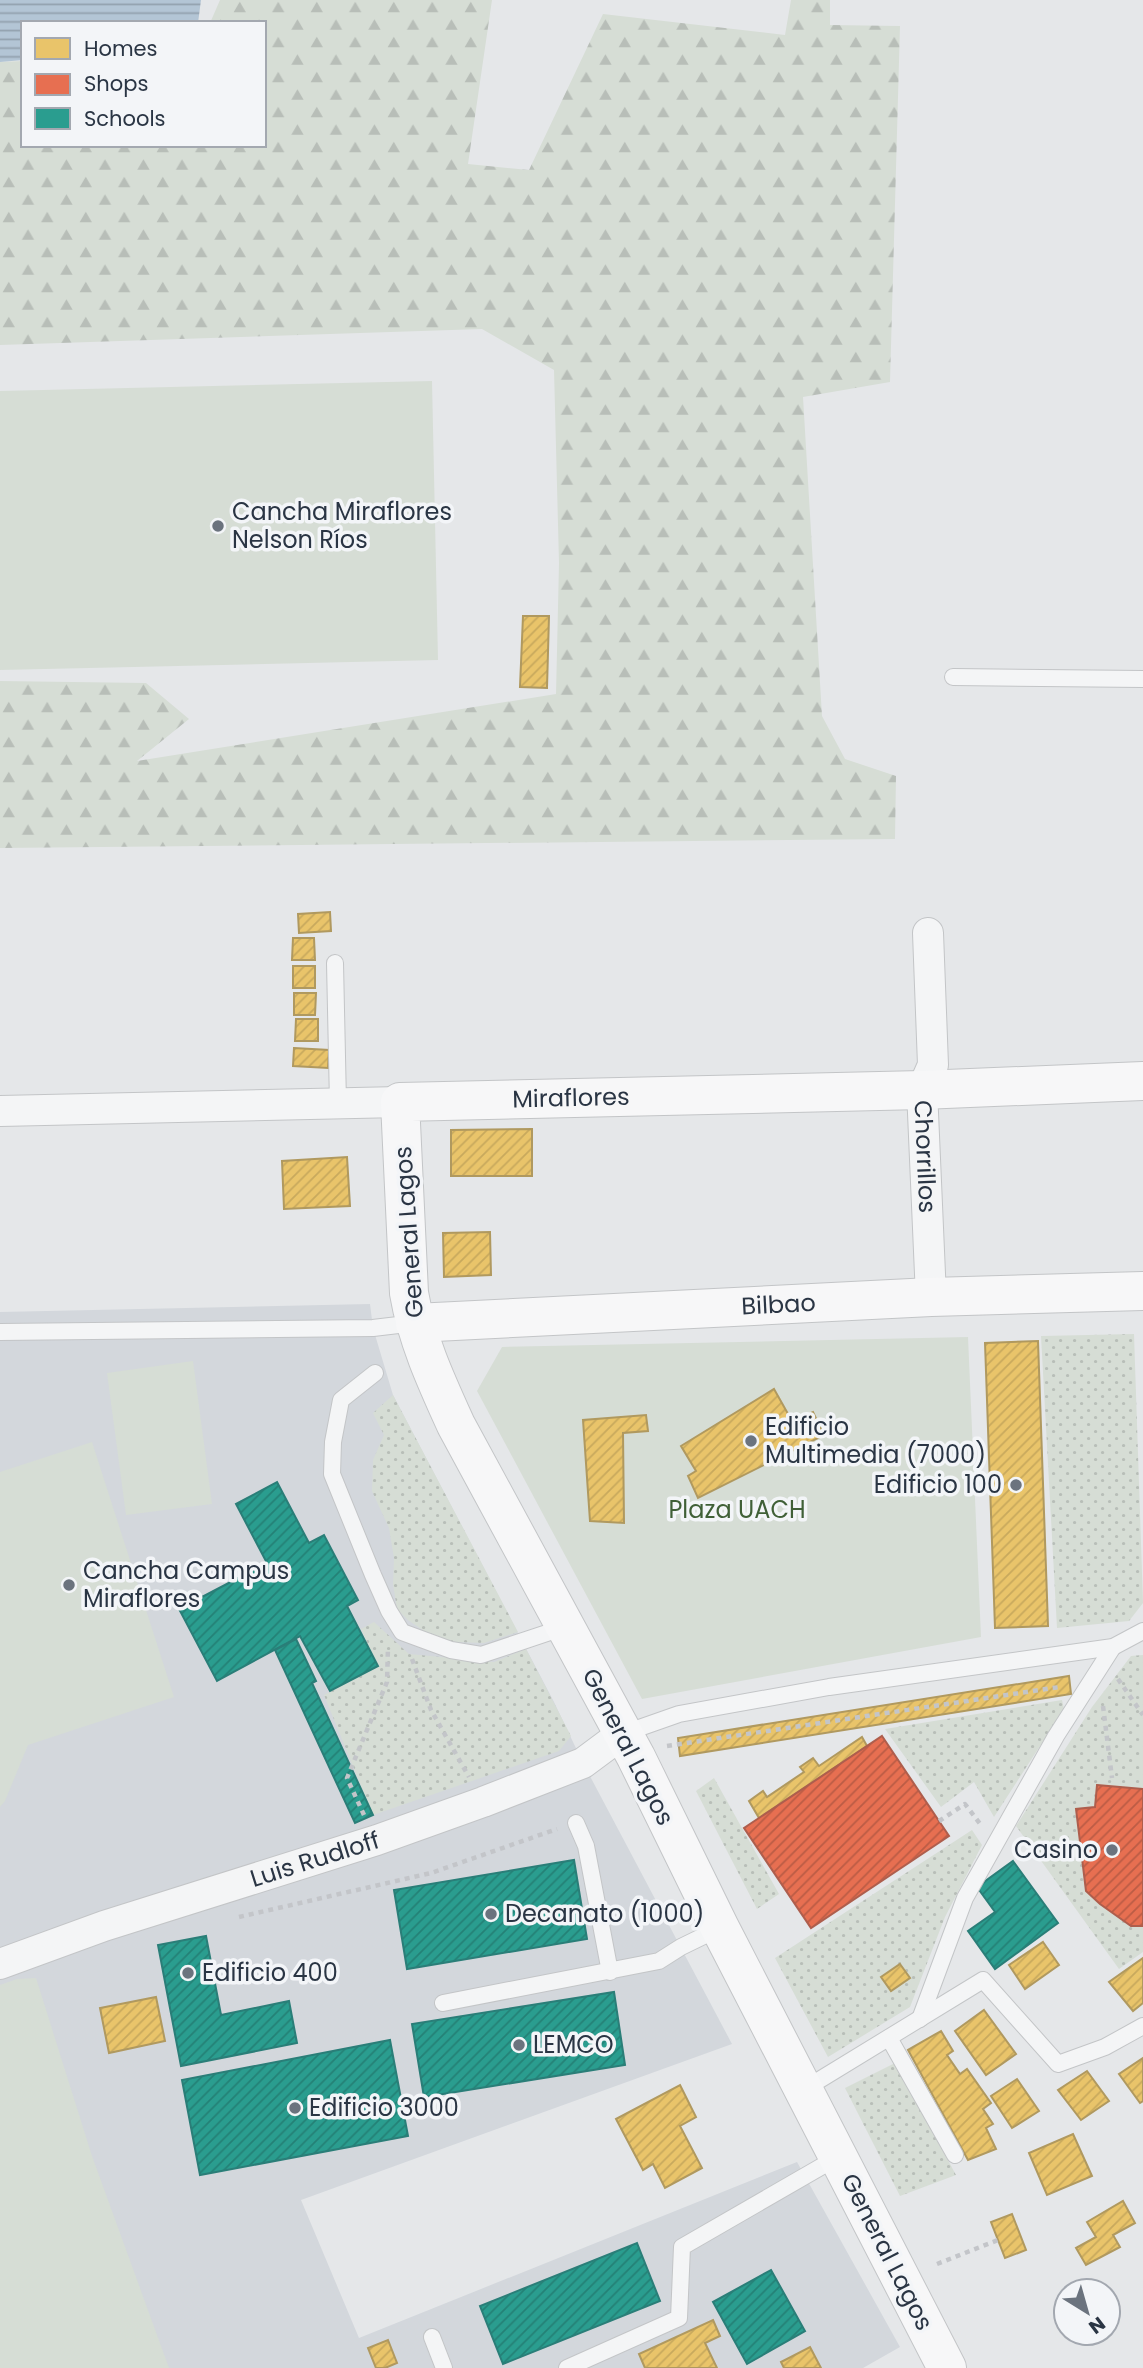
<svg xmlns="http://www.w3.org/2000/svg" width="1143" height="2368" viewBox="0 0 1143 2368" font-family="Poppins,sans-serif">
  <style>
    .built { fill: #d3d7dc }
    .grass { fill: url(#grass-dots) }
    .forest { fill: url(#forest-firs) }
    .park { fill: #d6ddd5 }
    .water { fill: url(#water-rules) }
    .homes { fill: url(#homes-hatch); stroke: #b0995f; stroke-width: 2 }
    .shops { fill: url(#shops-hatch); stroke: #ae5e4d; stroke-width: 2 }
    .schools { fill: url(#schools-hatch); stroke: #2a7e78; stroke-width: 2 }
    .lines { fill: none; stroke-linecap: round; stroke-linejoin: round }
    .service-casing { stroke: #c3c5c7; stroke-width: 18 }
    .minor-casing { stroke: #c3c5c7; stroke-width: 32 }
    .secondary-casing { stroke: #c3c5c7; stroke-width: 40 }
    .path { stroke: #c3c5c9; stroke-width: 4.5; stroke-dasharray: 5 5; stroke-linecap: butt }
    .service { stroke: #f4f5f6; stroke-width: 16 }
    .minor { stroke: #f4f5f6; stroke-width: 30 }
    .secondary { stroke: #f7f7f8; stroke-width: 38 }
    .poi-dot { fill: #6b737e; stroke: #f3f5f8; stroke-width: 2.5 }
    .labels { text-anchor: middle; stroke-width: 7; stroke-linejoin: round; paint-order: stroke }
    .poi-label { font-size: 24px; fill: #2a3544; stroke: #f3f5f8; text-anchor: start }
    .street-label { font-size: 24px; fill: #2a3544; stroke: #f3f5f8 }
    .park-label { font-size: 24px; fill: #406037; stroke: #f3f5f8 }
  </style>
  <defs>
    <pattern id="grass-dots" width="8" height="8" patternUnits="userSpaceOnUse" patternTransform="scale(1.75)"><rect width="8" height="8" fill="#d6ddd5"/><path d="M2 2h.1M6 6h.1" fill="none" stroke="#b8beb8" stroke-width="1.8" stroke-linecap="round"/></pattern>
    <pattern id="forest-firs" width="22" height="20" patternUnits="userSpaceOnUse" patternTransform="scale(1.75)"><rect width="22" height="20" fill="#d6ddd5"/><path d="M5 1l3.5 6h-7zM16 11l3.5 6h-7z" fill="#b8beb8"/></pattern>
    <pattern id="water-rules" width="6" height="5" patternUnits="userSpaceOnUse" patternTransform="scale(1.75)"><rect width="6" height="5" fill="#b3c5d5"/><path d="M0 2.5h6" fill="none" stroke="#92a1ae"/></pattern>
    <pattern id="homes-hatch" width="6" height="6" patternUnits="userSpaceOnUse" patternTransform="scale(1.75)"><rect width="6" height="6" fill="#e9c46a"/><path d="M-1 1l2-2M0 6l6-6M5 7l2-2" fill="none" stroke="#c8a95d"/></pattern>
    <pattern id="shops-hatch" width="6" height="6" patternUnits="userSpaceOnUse" patternTransform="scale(1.75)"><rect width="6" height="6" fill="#e76f51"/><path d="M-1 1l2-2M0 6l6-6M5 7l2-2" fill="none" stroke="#bb5c45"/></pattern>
    <pattern id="schools-hatch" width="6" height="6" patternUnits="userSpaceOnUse" patternTransform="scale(1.75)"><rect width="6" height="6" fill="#2a9d8f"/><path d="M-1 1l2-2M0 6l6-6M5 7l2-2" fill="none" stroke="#248176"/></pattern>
  </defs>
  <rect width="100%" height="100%" fill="#e5e7e9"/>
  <polygon class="built" points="370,1304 373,1328 393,1395 554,1702 583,1763 732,2044 301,2200 359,2338 797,2162 900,2347 863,2368 0,2368 0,1312"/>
  <g class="grass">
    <polygon points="1134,1334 1143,1603 1129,1621 1057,1628 1041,1336"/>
    <polygon points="393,1395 518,1632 484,1643 455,1642 430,1635 408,1620 397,1609 393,1584 394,1558 389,1528 372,1491 373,1460 384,1435 373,1413"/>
    <polygon points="374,1622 409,1654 494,1662 526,1649 571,1736 559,1751 373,1815 324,1695 377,1666 361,1629"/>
    <polygon points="1143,1655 1143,1952 1119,1969 1016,1826 1092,1707 1131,1656"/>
    <polygon points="1062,1700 1064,1709 994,1817 974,1782 941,1807 885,1729"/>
    <polygon points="714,1778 779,1894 757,1909 696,1791"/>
    <polygon points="972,1830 982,1845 945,1917 910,2007 828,2057 775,1958"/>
    <polygon points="895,2063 956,2175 900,2196 845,2088"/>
  </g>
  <polygon class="forest" points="220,0 492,0 468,164 529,170 603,14 785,35 791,0 830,0 830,25 900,26 890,382 803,397 822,716 845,759 896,776 895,839 0,848 0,681 146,683 189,719 137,761 556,694 559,563 554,370 482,329 0,345 0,62 23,61 23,145 264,145 264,23 210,23"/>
  <g class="park">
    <polygon points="432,381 438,660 0,670 0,391"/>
    <polygon points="968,1337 981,1637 642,1699 477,1391 502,1347"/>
    <polygon points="193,1361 212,1504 126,1515 107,1373"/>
    <polygon points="92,1442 174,1697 28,1745 5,1801 0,1807 0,1472"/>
    <polygon points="36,1978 92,2156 169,2368 0,2368 0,1985 17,1979"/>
  </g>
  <polygon class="water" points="0,0 201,0 198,23 23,23 23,60 0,62"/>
  <g class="homes">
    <polygon points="523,616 549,616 547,688 520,687"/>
    <polygon points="330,912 331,931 299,933 298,914"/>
    <polygon points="293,938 314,938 315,960 292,960"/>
    <rect x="293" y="966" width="22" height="22"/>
    <polygon points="294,993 316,993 315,1015 294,1015"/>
    <polygon points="296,1019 318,1019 318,1041 295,1041"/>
    <polygon points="294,1048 329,1050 328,1068 293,1066"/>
    <polygon points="532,1129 532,1176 451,1176 451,1130"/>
    <polygon points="347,1157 350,1206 284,1209 282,1161"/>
    <polygon points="490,1232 491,1275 444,1277 443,1233"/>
    <polygon points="1038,1341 1048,1626 995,1628 985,1343"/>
    <polygon points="774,1389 792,1421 813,1412 824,1435 698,1498 688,1476 696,1471 681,1446"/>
    <polygon points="646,1415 648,1431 623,1433 624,1523 590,1521 583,1420"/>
    <polygon points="1069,1676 1071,1694 680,1756 678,1738"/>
    <polygon points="862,1737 867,1746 759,1818 749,1801 763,1791 767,1797 804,1772 800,1767 813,1758 819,1766"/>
    <polygon points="1043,1942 1059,1965 1025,1989 1009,1965"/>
    <polygon points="1143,1958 1143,2003 1133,2011 1109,1982"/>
    <polygon points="900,1964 910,1978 891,1991 881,1977"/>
    <polygon points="156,1997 165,2041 109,2053 100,2008"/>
    <polygon points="984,2010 1016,2054 986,2075 955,2031"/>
    <polygon points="941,2031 953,2051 947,2055 960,2074 967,2069 991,2103 983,2109 993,2124 986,2128 996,2149 968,2160 908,2050"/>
    <polygon points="1143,2058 1143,2101 1140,2103 1119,2074"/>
    <polygon points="1087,2071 1109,2101 1081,2120 1058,2090"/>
    <polygon points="1017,2079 1039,2111 1012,2128 991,2096"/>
    <polygon points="680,2085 696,2117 680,2126 702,2168 665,2188 653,2164 643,2170 616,2119"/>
    <polygon points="1073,2134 1092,2176 1047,2195 1029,2153"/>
    <polygon points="1123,2201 1135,2223 1113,2235 1120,2247 1086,2265 1076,2248 1096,2237 1087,2222"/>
    <polygon points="1012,2214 1026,2250 1005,2258 991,2222"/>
    <polygon points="713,2320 720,2336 705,2343 717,2368 645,2368 639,2354"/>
    <polygon points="388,2340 397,2363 385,2368 376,2368 368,2348"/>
    <polygon points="810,2347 821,2368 784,2368 781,2362"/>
  </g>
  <g class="shops">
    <polygon points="882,1736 949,1836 811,1928 744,1828"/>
    <polygon points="1097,1785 1143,1789 1143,1926 1131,1926 1100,1904 1086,1891 1076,1809 1095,1807"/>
  </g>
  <g class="schools">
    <polygon points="277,1482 309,1543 324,1535 358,1600 347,1606 378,1666 330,1691 300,1636 217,1681 179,1609 267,1563 236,1504"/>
    <polygon points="296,1639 316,1681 312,1683 373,1815 355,1823 275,1650"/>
    <polygon points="574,1860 587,1939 407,1969 394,1890"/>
    <polygon points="1013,1861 1058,1923 995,1969 968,1931 995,1912 977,1887"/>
    <polygon points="206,1936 221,2015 289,2001 297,2043 181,2066 158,1945"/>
    <polygon points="614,1992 625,2065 424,2097 412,2024"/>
    <polygon points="390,2040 408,2136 200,2175 182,2080"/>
    <polygon points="637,2243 660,2301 503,2364 480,2306"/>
    <polygon points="771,2270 805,2331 747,2364 713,2302"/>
  </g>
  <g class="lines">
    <defs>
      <g id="service">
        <polyline points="953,677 1143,679"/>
        <polyline points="335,963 338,1103"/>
        <polyline points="0,1332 373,1328 415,1323"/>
        <polyline points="375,1373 341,1400 333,1442 332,1474 373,1575 389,1611 402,1632 451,1650 481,1655 565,1627"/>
        <polyline points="622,1734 679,1714 829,1687 1113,1647 1143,1631"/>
        <polyline points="576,1823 586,1846 610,1972"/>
        <polyline points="443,2003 659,1961 681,1947 720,1928"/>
        <polyline points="920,2019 965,1898 1056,1736 1113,1647"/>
        <polyline points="889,2038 955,2155"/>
        <polyline points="803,2090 983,1980 1058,2064 1105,2047 1143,2026"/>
        <polyline points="432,2337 444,2368"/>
        <polyline points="567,2368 679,2318 682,2247 838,2157"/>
      </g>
      <g id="minor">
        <path id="s1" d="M928,933L933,1065L922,1090L931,1297"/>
        <polyline points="0,1111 400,1102"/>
        <path id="s2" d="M0,1964L104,1926L377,1840L483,1802L583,1763L622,1734"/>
      </g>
      <g id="secondary">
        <path id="s3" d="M415,1323L931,1297L1143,1291"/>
        <path id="s4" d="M947,2368L720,1928L636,1757L456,1425C436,1381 417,1340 409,1293L400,1102L922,1090L1143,1081"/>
      </g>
    </defs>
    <use href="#service" class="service-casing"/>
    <use href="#minor" class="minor-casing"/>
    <use href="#secondary" class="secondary-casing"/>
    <g class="path">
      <polyline points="412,1659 431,1710 469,1777"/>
      <polyline points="1118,1679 1143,1715"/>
      <polyline points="1103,1706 1112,1778"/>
      <polyline points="667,1746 1060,1687"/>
      <polyline points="364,1815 347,1778 387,1682 388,1647"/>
      <polyline points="939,1821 965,1804 981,1825"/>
      <polyline points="239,1917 431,1873 557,1829"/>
      <polyline points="937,2264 998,2240"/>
    </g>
    <use href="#service" class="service"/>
    <use href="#minor" class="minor"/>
    <use href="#secondary" class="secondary"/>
  </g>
  <g class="poi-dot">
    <circle cx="218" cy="526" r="7"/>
    <circle cx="751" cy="1441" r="7"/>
    <circle cx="1016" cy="1485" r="7"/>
    <circle cx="69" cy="1585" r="7"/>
    <circle cx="1112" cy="1850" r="7"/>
    <circle cx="491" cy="1914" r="7"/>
    <circle cx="188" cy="1973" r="7"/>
    <circle cx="519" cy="2045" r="7"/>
    <circle cx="295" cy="2108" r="7"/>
  </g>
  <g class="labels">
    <g class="poi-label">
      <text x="232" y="520">Cancha Miraflores<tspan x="232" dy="28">Nelson Ríos</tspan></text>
      <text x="765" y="1435">Edificio<tspan x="765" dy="28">Multimedia (7000)</tspan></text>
      <text x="1002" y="1493" text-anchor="end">Edificio 100</text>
      <text x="83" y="1579">Cancha Campus<tspan x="83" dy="28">Miraflores</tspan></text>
      <text x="1098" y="1858" text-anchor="end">Casino</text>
      <text x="505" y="1922">Decanato (1000)</text>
      <text x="202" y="1981">Edificio 400</text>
      <text x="533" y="2053">LEMCO</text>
      <text x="309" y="2116">Edificio 3000</text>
    </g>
    <g class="street-label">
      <text dy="8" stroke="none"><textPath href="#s4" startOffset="1566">Miraflores</textPath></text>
      <text dy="8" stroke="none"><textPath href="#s1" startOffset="226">Chorrillos</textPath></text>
      <text transform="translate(409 1232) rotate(-94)" y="8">General Lagos</text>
      <text dy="8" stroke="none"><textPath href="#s3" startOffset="364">Bilbao</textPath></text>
      <text transform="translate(628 1747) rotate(63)" y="8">General Lagos</text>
      <text dy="8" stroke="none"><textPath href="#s2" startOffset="332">Luis Rudloff</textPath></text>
      <text transform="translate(887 2252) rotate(63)" y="8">General Lagos</text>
    </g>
    <g class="park-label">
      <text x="737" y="1518">Plaza UACH</text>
    </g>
  </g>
  <rect x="21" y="21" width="245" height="126" fill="#f3f5f8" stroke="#a3a8b0" stroke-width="2"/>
  <rect x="35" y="38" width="35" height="21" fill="#e9c46a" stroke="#a3a8b0" stroke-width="2"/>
  <text x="84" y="56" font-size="21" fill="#2a3544">Homes</text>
  <rect x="35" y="74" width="35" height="21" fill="#e76f51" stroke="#a3a8b0" stroke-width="2"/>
  <text x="84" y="91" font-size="21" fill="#2a3544">Shops</text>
  <rect x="35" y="108" width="35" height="21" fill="#2a9d8f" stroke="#a3a8b0" stroke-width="2"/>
  <text x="84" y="126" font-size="21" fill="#2a3544">Schools</text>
  <g transform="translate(1087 2312) rotate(143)"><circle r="33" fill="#f3f5f8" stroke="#a3a8b0" stroke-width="2"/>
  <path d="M0-5L12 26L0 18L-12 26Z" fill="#6b737e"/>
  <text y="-10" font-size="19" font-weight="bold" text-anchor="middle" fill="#2a3544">N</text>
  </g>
</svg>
